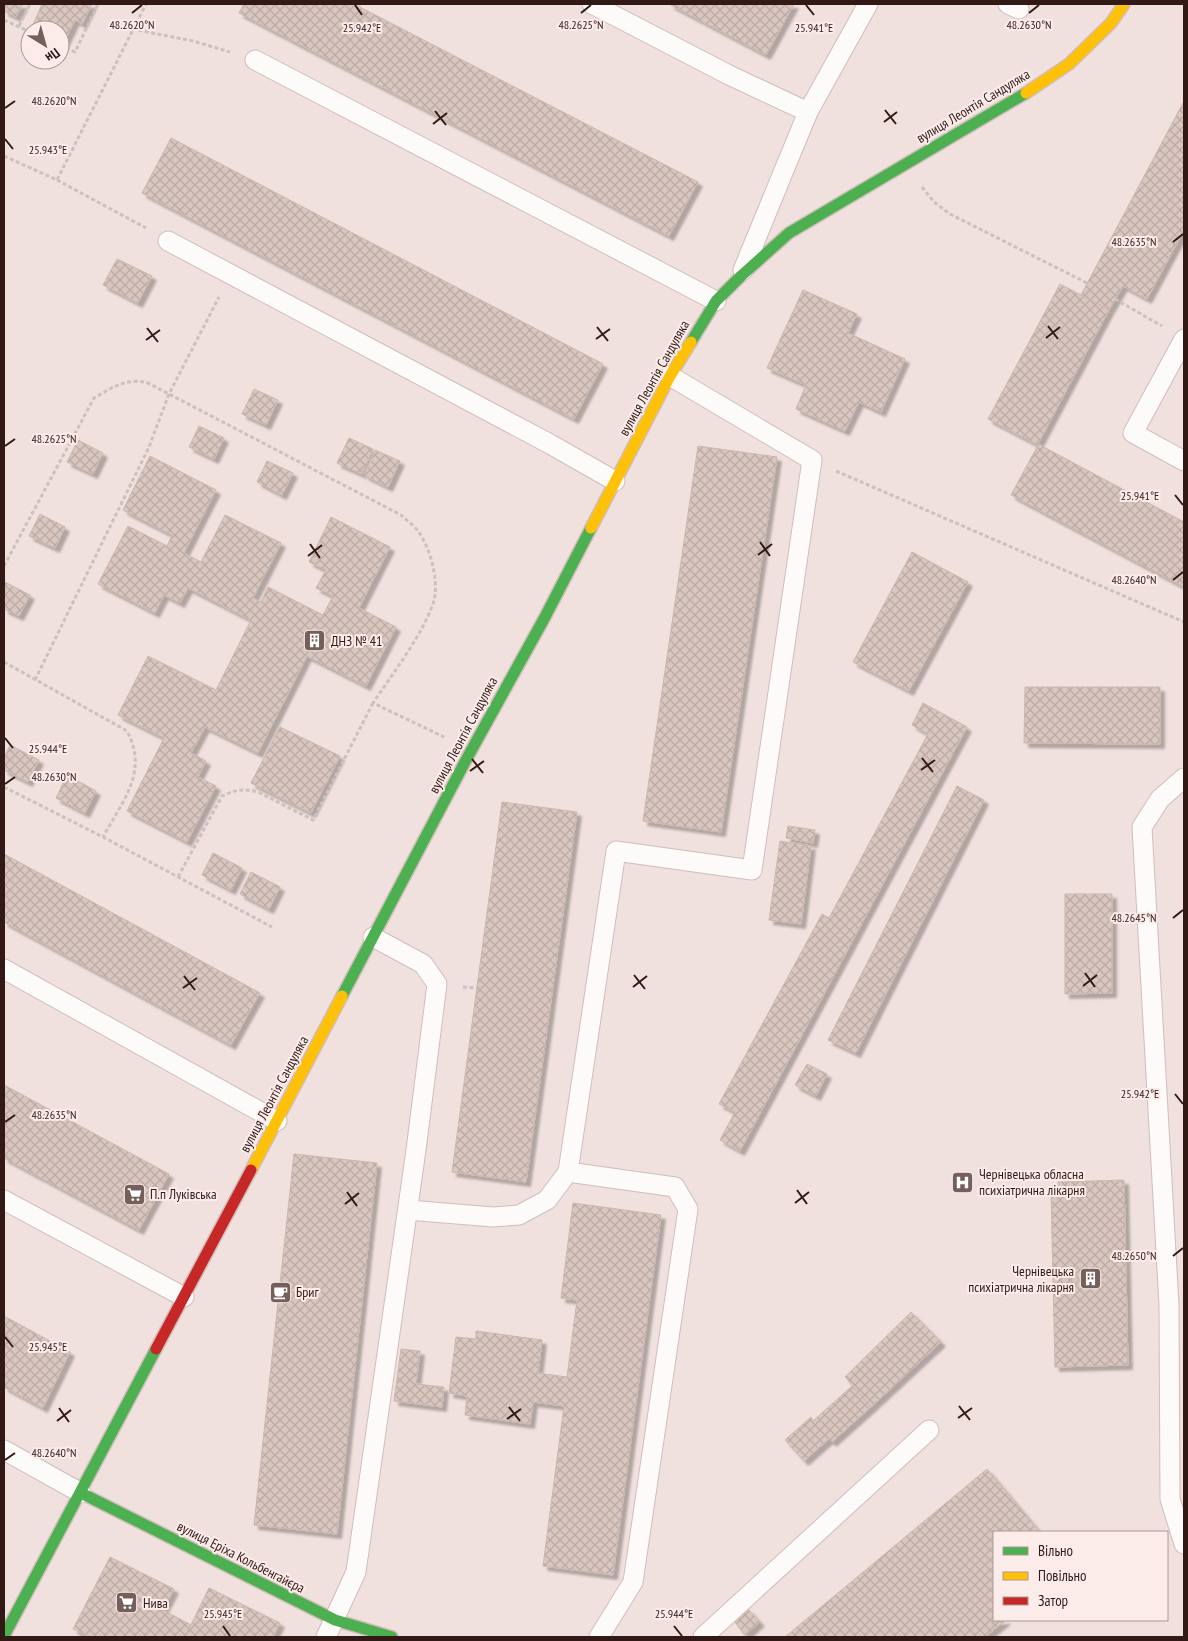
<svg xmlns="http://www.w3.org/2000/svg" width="1188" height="1641" viewBox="0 0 1188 1641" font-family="'PT Sans Narrow',sans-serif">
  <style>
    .building { fill: url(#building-cross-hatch); stroke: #c9b7b0; filter: url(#shadow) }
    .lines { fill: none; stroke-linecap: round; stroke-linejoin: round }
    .lane-casing { stroke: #d1bdba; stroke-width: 21 }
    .fast-casing { stroke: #d1bdba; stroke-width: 14 }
    .slow-casing { stroke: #d1bdba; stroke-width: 14 }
    .jam-casing { stroke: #d1bdba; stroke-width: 14 }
    .path { stroke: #cac1c0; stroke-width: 3; stroke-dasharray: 4 2.5; stroke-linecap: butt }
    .lane { stroke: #fdfafa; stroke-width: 19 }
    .fast { stroke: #4caf50; stroke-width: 11 }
    .slow { stroke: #ffc107; stroke-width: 11 }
    .jam { stroke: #c62828; stroke-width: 11 }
    .ticks { fill: none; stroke: #321915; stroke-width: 2 }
    .labels { text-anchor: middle; stroke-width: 4; stroke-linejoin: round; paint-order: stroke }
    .street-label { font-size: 14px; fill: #321915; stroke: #fbecea }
    .poi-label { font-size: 14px; fill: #321915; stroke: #fbecea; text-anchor: start }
    .ticks-label { font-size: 12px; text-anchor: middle; fill: #321915; stroke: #fbecea; stroke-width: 4; stroke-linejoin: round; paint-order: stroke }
  </style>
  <defs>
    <pattern id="building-cross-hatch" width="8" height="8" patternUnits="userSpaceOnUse" patternTransform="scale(1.25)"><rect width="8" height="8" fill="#d9c7bf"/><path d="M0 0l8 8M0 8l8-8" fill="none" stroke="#bbaaa3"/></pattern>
    <filter id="shadow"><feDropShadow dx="4.5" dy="4.5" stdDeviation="1" flood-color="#0004"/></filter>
  </defs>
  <rect width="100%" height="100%" fill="#f0e1de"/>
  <g class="building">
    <polygon points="4,4 23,4 16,17 4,11"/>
    <polygon points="42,4 92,4 82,24 75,20 64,43 60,41 60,30 38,30 32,27"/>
    <polygon points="244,4 354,4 698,182 669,236 239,13"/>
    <polygon points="669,4 794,4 766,55"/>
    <polygon points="1184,101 1184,230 1147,299 1123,286 1109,310 1081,295"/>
    <polygon points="171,138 603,364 574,419 142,193"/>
    <polygon points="117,259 152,276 138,303 103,285"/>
    <polygon points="1060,284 1109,310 1038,444 1184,522 1184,587 1011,495 1038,445 988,419"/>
    <polygon points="803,290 857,314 848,333 905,359 881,412 859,402 845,431 796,409 806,385 767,368"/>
    <polygon points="254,389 278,400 266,425 242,414"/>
    <polygon points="199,426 224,438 214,459 189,447"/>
    <polygon points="349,438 373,449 362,474 337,463"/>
    <polygon points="78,440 103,453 93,474 67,462"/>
    <polygon points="698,446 777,457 721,832 643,821"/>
    <polygon points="375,450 400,461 388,487 364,475"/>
    <polygon points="150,456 216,490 184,553 201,562 225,515 281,543 253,598 261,602 268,587 323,615 333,596 316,588 326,570 309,562 331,517 390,547 359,608 396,627 366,686 307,656 258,753 205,727 191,753 206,761 198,777 216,786 187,842 127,811 164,738 118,715 148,656 216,690 251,620 188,588 180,603 164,595 155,613 98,584 128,526 167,546 172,535 123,510"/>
    <polygon points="267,461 293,473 282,495 257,482"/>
    <polygon points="40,514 65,527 55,548 29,536"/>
    <polygon points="912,552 968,582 909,691 853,662"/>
    <polygon points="5,582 30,595 19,616 4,609"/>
    <polygon points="1025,687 1160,687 1160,744 1024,743"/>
    <polygon points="923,703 967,727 740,1151 720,1140 735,1112 719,1104 822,914 829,918 928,734 912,725"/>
    <polygon points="280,727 340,756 311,813 251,783"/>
    <polygon points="10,745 39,760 28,782 4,770 4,758"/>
    <polygon points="67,775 96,791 85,813 56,798"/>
    <polygon points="957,786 984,800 856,1053 828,1040"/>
    <polygon points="502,802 577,812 526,1182 452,1172"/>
    <polygon points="788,826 815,830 813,843 786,838"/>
    <polygon points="780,841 811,846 801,924 769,920"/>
    <polygon points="213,853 242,868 231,890 202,875"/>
    <polygon points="4,854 260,993 231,1045 4,922"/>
    <polygon points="251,872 280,887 269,909 240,894"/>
    <polygon points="1065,894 1112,894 1112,993 1065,994"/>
    <polygon points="807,1064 827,1074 816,1096 795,1085"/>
    <polygon points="4,1085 169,1174 139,1230 4,1158"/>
    <polygon points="294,1154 377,1163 337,1534 254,1525"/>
    <polygon points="1124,1180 1128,1365 1055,1367 1051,1192 1058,1192 1058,1182"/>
    <polygon points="573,1203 661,1215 613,1575 543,1566 564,1406 533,1402 530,1424 465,1415 467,1396 449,1393 456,1337 476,1339 476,1331 542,1340 538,1373 567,1377 577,1300 561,1298"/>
    <polygon points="911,1312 941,1342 871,1407 845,1377"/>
    <polygon points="4,1316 70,1352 43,1408 4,1387"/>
    <polygon points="401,1349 420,1351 416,1384 444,1387 442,1407 394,1401"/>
    <polygon points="852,1386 871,1407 832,1442 829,1439 804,1461 785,1440 811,1417 813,1421"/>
    <polygon points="987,1469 1040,1532 994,1532 994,1620 1006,1620 985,1637 785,1637"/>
    <polygon points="110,1557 174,1589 163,1610 191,1625 185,1637 90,1637 73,1629"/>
    <polygon points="209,1588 280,1623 273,1637 185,1637"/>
    <polygon points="748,1609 760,1622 745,1635 734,1621"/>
  </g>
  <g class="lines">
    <defs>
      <g id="lane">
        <polyline points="592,4 729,75 808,112"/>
        <polyline points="1008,4 1019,9"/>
        <polyline points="255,60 716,301"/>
        <polyline points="168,241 550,444 615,481"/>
        <polyline points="743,270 808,112 868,4"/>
        <polyline points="1184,339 1133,433 1184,461"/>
        <polyline points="1184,778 1160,799 1142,827 1169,1305 1170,1499 1184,1544"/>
        <polyline points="4,969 277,1121"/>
        <polyline points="4,1200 184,1297"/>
        <polyline points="408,1210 493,1217 519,1215 547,1200 568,1172"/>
        <polyline points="4,1450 81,1493"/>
        <polyline points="326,1637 356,1572 416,1150 437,984 423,964 373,937"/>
        <polyline points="599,1637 633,1582 688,1209 675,1187 568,1172 616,851 752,870 812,460 670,376"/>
        <polyline points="703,1637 929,1430"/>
      </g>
      <g id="fast">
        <polyline points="691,342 716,301 741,276 789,233 1026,93"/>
        <polyline points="342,996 466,760 545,617 591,528"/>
        <polyline points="81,1493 335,1620 392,1637"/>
        <polyline points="4,1636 156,1349"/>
      </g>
      <g id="slow">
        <polyline points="1026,93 1069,64 1111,23 1124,4"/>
        <polyline points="591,528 670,376 691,342"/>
        <polyline points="251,1170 342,996"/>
      </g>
      <polyline id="jam" points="156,1349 251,1170"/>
    </defs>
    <use href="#lane" class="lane-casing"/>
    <use href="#fast" class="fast-casing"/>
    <use href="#slow" class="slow-casing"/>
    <use href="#jam" class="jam-casing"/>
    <g class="path">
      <polyline points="4,20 30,32"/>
      <polyline points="19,26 30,4"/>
      <polyline points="132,29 193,41 230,52"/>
      <polyline points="60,45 75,52 98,4"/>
      <polyline points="4,156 57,180 146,4"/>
      <polyline points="57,180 146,228"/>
      <polyline points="922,187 934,202 950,214 1087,283"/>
      <polyline points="1115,299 1162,326"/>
      <polyline points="836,471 1184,622"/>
      <path d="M4,566L94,398C113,387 124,379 146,382L401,515C406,520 414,525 418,531C431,549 440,583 433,604C421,637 393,673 373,703L444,737"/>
      <path d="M4,662L127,731C149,772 122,802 103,837"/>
      <polyline points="35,680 149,447 169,394 219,297"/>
      <polyline points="4,787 103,837 272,927"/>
      <path d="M178,877L222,796C235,790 243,788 258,792L313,820L373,703"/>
      <polyline points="463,987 477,988"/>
    </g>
    <use href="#lane" class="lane"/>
    <use href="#fast" class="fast"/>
    <use href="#slow" class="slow"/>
    <use href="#jam" class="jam"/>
  </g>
  <path class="ticks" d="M355,5L362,15M806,5L814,15M132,13L142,5M581,13L591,5M1029,13L1039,5M5,108L15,101M885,110L896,124M435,111L446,125M884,122L897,112M433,124L447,113M5,139L13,149M1173,242L1183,234M1048,326L1058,339M597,327L608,341M147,328L158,342M1046,338L1060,327M596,339L610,329M146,340L160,330M5,446L15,439M1175,495L1183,505M760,542L770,556M310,544L320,558M758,555L772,544M308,556L322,545M1173,580L1183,572M5,738L13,748M922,758L933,772M472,759L483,773M921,770L935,760M470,771L484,761M5,784L15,777M1173,918L1183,910M1085,973L1095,987M634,975L645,989M184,976L195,990M1083,986L1097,975M633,987L647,976M183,988L197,978M1175,1094L1183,1104M5,1122L15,1115M797,1190L807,1204M347,1192L357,1206M795,1203L809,1192M345,1204L359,1193M1173,1256L1183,1248M5,1337L13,1347M959,1406L970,1420M509,1407L520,1421M59,1408L69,1422M958,1418L972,1408M507,1419L521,1409M57,1421L71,1410M5,1460L15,1453M223,1626L230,1636M674,1626L682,1636"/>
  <defs>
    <symbol id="building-square" viewBox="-11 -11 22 22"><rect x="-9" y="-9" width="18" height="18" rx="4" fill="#745f5b" stroke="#fbecea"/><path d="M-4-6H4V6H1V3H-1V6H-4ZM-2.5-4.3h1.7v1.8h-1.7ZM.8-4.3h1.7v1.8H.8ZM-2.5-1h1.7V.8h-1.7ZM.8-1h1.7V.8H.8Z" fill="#fff"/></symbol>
    <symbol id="hospital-square" viewBox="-11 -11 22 22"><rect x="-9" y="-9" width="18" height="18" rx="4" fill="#745f5b" stroke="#fbecea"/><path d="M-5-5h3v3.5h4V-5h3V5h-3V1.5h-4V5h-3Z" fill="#fff"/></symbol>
    <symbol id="supermarket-square" viewBox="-11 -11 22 22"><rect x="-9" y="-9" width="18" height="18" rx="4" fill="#745f5b" stroke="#fbecea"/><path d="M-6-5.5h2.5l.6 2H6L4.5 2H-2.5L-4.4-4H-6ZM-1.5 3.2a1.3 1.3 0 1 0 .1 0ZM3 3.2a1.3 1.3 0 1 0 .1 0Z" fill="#fff"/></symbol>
    <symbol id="cafe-square" viewBox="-11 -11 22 22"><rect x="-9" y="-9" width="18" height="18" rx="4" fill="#745f5b" stroke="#fbecea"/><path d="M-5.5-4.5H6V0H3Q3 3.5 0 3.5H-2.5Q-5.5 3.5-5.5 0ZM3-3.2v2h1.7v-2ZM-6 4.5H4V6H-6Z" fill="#fff"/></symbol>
  </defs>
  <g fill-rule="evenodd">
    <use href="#building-square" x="302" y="628" width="25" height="25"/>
    <use href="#hospital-square" x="950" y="1170" width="25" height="25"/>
    <use href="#supermarket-square" x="122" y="1182" width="25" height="25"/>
    <use href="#building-square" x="1078" y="1266" width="25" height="25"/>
    <use href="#cafe-square" x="268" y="1280" width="25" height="25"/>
    <use href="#supermarket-square" x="114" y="1590" width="25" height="25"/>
  </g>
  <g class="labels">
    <g class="street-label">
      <text transform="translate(973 106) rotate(-31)" y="5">вулиця Леонтія Сандуляка</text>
      <text transform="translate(654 378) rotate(-61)" y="5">вулиця Леонтія Сандуляка</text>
      <text transform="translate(463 735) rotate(-62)" y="5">вулиця Леонтія Сандуляка</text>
      <text transform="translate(274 1094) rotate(-62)" y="5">вулиця Леонтія Сандуляка</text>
      <text transform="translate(241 1557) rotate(27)" y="5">вулиця Еріха Кольбенгайєра</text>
    </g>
    <g class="poi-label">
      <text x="331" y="646">ДНЗ № 41</text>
      <text x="979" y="1179">Чернівецька обласна<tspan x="979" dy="16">психіатрична лікарня</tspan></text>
      <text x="150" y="1199">П.п Луківська</text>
      <text x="1074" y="1276" text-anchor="end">Чернівецька<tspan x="1074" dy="16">психіатрична лікарня</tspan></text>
      <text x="296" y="1297">Бриг</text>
      <text x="143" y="1608">Нива</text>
    </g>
  </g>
  <g class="ticks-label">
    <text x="132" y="29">48.2620°N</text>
    <text x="581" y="29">48.2625°N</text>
    <text x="1029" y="29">48.2630°N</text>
    <text x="362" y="32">25.942°E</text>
    <text x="814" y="32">25.941°E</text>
    <text x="54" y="105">48.2620°N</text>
    <text x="48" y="154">25.943°E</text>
    <text x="1134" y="246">48.2635°N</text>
    <text x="54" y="443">48.2625°N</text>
    <text x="1140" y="500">25.941°E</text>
    <text x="1134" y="584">48.2640°N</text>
    <text x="48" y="753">25.944°E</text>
    <text x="54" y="781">48.2630°N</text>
    <text x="1134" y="922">48.2645°N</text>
    <text x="1140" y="1098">25.942°E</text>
    <text x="54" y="1119">48.2635°N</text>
    <text x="1134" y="1260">48.2650°N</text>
    <text x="48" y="1351">25.945°E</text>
    <text x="54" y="1457">48.2640°N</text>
    <text x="223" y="1618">25.945°E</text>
    <text x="674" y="1618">25.944°E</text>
  </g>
  <rect width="1188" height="1641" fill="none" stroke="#321915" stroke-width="10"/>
  <rect x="993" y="1531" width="175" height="90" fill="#fbecea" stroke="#ab9895"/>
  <rect x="1003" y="1547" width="25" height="8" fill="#4caf50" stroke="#ab9895"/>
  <text x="1038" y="1556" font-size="15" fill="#321915">Вільно</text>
  <rect x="1003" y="1572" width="25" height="8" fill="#ffc107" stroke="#ab9895"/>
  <text x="1038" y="1581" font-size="15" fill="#321915">Повільно</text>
  <rect x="1003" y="1597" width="25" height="8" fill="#c62828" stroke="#ab9895"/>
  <text x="1038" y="1606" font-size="15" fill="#321915">Затор</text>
  <g transform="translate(45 45) rotate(143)"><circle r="24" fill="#fbecea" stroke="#ab9895"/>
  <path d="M0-4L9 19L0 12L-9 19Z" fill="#745f5b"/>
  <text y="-8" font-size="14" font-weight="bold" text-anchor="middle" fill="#321915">Пн</text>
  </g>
</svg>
